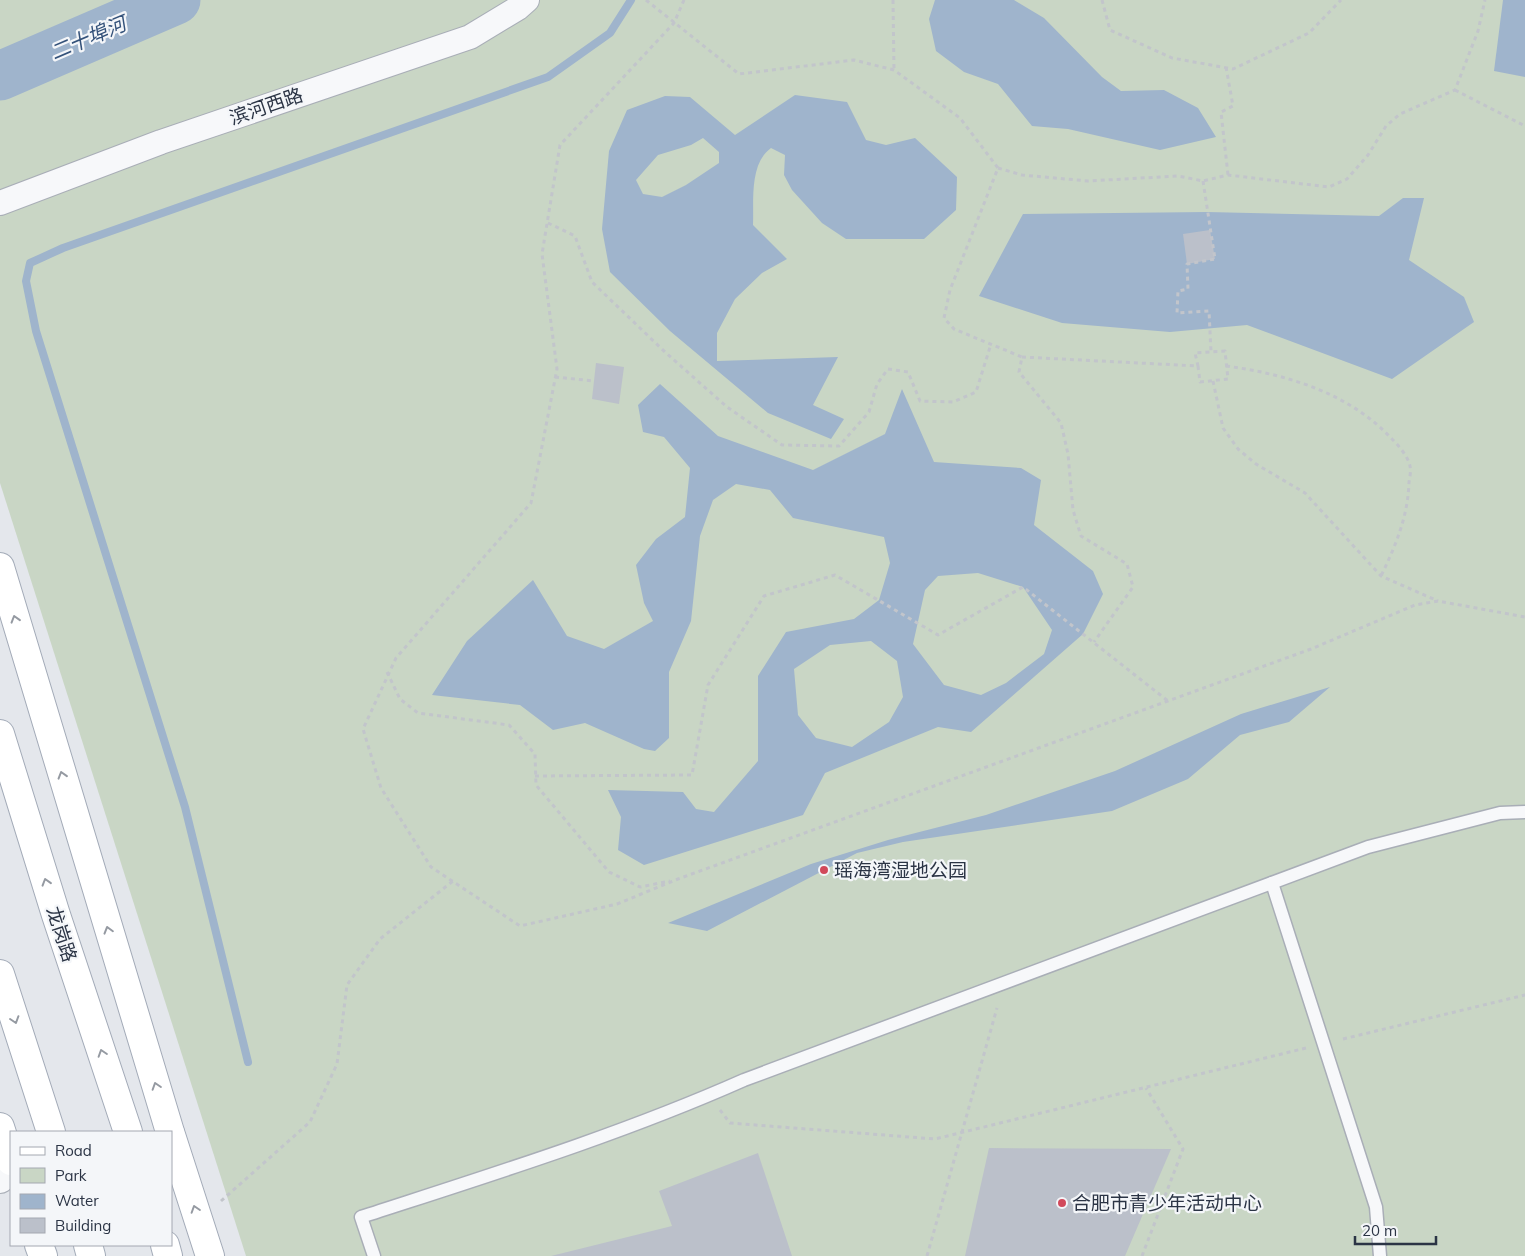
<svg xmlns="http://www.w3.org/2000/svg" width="1525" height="1256" viewBox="0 0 1525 1256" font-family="Mulish,'Noto Sans SC',sans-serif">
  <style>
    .green { fill: #c9d6c5 }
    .water { fill: #9fb4cc; fill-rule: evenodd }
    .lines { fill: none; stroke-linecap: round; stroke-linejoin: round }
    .stream { stroke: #9fb4cc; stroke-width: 8 }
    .river { stroke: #9fb4cc; stroke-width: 49 }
    .building { fill: #bbc0ca }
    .service-casing { stroke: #a9aeb7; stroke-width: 15 }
    .minor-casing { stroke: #a9aeb7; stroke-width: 26 }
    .tertiary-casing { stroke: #a9aeb7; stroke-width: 30 }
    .primary-casing { stroke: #a3abb8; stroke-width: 30 }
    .path { stroke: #c2c5cb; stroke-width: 3; stroke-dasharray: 4 4; stroke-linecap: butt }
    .service { stroke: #f7f8fa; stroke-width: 12 }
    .minor { stroke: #f7f8fa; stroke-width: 24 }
    .tertiary { stroke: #f7f8fa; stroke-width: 28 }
    .primary { stroke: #fff; stroke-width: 28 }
    .oneway { stroke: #959aa2 }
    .poi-dot { fill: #d1495b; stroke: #f4f6f9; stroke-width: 2 }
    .labels { text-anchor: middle; stroke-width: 4.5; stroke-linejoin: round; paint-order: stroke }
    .street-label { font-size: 19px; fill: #2b3445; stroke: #f4f6f9 }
    .poi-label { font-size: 19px; fill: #2b3445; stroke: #f4f6f9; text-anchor: start }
    .water-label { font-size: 20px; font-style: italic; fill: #34527a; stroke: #f4f6f9 }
  </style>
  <rect width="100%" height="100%" fill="#e4e7ec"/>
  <polygon class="green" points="0,0 1525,0 1525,1256 246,1256 0,483"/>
  <g class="water">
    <polygon points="935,0 1014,0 1044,18 1102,77 1121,91 1164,90 1198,108 1216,137 1160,150 1068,129 1032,126 998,84 964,72 936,51 929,19"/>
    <polygon points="1503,0 1525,0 1525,77 1494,71"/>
    <path d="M795,95L847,102L866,140L886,145L915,138L957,177L956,210L924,239H846L822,223L792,190L784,175L785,155L771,148C749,164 754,201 753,225L787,259L762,273L735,299L717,333V361L838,357L813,405L844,419L831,439L768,413L670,331L610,272L602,229L609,151L627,110L665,96L690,97L735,135ZM703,138L719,152V163L686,185L662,197L643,194L636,180L658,155L691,145Z"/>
    <polygon points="1403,198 1424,198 1409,260 1464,297 1474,322 1392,379 1247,325 1170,332 1062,323 979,296 1023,214 1207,212 1379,216"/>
    <path d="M660,384L718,436L813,470L885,434L902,389L934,462L1021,468L1041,480L1034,525L1093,571L1103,594L1083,634L971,732L938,727L825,773L803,815L644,865L618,850L621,817L608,790L683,792L696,809L714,812L758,761V676L786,632L854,619L879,600L890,563L884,537L793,518L770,490L736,484L713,500L700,536L691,621L669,672V738L655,751L644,749L585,723L553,730L520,705L432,695L467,641L533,580L567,636L604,649L653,621L644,603L636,565L656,539L685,517L690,468L664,437L643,432L638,405ZM978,573L1023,587L1052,630L1044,654L1006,683L981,695L944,685L913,644L925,590L938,576ZM871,641L897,661L903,697L889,722L852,747L816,738L798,715L794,669L830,645Z"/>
    <polygon points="1330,687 1289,722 1240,735 1188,779 1112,811 903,842 857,853 707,931 668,923 811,864 888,840 986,815 1115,771 1241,714"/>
  </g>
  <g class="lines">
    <polyline class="stream" points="248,1062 185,807 36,331 26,281 30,263 63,248 548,77 610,33 631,0"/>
    <polyline class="river" points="0,76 176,0"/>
  </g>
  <g class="building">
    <polygon points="1210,230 1215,259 1187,264 1183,234"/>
    <polygon points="596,363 624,367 619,404 592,399"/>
    <polygon points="989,1148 1171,1149 1125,1256 965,1256"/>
    <polygon points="758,1153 792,1256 551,1256 672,1226 659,1191"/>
  </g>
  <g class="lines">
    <defs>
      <g id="service">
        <polyline points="1272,883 1376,1207 1380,1256"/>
        <path d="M374,1256L361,1217C490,1175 620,1135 744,1080L1368,847L1500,813L1525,812"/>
      </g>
      <polyline id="minor" points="0,203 161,142 470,37 518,8 527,0"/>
      <polyline id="tertiary" points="0,1179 6,1147"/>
      <g id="primary">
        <polyline points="0,567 170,1132"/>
        <polyline points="0,734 56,915 128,1132"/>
        <polyline points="0,974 51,1132"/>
        <polyline points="0,1127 11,1161"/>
        <polyline points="171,1135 210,1256"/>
        <polyline points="39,1245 43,1256"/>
        <polyline points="88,1245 91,1256"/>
        <polyline points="165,1245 168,1256"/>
      </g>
    </defs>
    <use href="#service" class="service-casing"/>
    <use href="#minor" class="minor-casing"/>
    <use href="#tertiary" class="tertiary-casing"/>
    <use href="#primary" class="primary-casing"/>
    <g class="path">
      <polyline points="646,0 739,74 854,60 894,70 960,118 998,168 950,290 944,318 954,329 1022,357 1019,372 1061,423 1068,454 1073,510 1081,536 1127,564 1133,587 1094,642"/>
      <polyline points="684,0 674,23 560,145 542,254 557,369 531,503 396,658 363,729 381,788 431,867 520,926 617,904 678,879 1311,649 1415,605 1438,601 1525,617"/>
      <polyline points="893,0 894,70"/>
      <polyline points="1102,0 1110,30 1172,58 1233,69 1309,33 1341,0"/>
      <polyline points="1226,67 1233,106 1221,112 1228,175"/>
      <polyline points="1455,90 1525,126"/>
      <polyline points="998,168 1022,175 1088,181 1178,176 1203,181 1228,175 1329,187 1347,179 1368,155 1386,126 1400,114 1455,90 1478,31 1485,0"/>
      <polyline points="1203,181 1215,259 1187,264 1188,289 1178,291 1177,313 1209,311 1211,352"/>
      <polyline points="548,223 575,236 592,282 665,352 727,407 782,445 839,446 869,412 877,384 888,369 908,372 920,401 953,402 976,392 991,344"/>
      <polyline points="1022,357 1198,366 1195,353 1225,351 1228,379 1200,382 1198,366"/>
      <path d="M1226,366C1286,374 1349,393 1391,438C1398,445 1408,456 1410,466C1411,471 1410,477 1409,482C1408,516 1396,545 1381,576"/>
      <polyline points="555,377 594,381"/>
      <polyline points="1213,381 1223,428 1238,449 1256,464 1305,493 1381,576 1438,601"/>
      <polyline points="387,672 400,699 418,713 509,725 535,754 536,785 609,872 640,887 670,881"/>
      <polyline points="535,776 692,775 708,685 764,596 835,575 938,635 1023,587 1168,701"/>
      <polyline points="1343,1039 1525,995"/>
      <polyline points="720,1110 730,1123 935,1139 1306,1048"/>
      <polyline points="221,1201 310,1122 337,1064 347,985 380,939 453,881"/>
      <polyline points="927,1256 997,1008"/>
      <polyline points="1142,1256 1183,1149 1146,1088"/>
    </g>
    <use href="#service" class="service"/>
    <use href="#minor" class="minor"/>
    <use href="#tertiary" class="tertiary"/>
    <use href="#primary" class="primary"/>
  </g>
  <defs><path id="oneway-chevron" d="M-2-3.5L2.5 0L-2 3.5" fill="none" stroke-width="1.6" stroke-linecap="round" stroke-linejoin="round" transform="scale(1.25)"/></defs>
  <g class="oneway">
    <use href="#oneway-chevron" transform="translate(15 619) rotate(-107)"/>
    <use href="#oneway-chevron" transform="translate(62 775) rotate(-107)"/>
    <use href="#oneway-chevron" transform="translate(46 882) rotate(-107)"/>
    <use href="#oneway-chevron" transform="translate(108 930) rotate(-106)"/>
    <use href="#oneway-chevron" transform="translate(15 1020) rotate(72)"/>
    <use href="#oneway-chevron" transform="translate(102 1053) rotate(-108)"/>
    <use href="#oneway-chevron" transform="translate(156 1086) rotate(-108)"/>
    <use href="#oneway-chevron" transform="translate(195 1209) rotate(-108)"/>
  </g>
  <g class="poi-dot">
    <circle cx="824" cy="870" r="5"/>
    <circle cx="1062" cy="1203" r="5"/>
  </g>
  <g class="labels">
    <g class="street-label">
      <text transform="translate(266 106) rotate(-19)" y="7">滨河西路</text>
      <text transform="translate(62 934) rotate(72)" y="7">龙岗路</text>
    </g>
    <g class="poi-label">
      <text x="834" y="877">瑶海湾湿地公园</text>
      <text x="1072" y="1210">合肥市青少年活动中心</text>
    </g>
    <g class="water-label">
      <text transform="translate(88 38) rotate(-23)" y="7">二十埠河</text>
    </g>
  </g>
  <rect x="10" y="1131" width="162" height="115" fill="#f4f6f9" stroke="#a4a8b1"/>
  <rect x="20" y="1147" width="25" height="8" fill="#ffffff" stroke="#a4a8b1"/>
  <text x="55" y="1156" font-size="15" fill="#2b3445">Road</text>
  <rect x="20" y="1168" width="25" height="15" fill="#c9d6c5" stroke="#a4a8b1"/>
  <text x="55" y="1181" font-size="15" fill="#2b3445">Park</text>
  <rect x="20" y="1194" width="25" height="15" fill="#9fb4cc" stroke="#a4a8b1"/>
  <text x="55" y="1206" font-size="15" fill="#2b3445">Water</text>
  <rect x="20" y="1218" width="25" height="15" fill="#bbc0ca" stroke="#a4a8b1"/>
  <text x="55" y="1231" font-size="15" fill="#2b3445">Building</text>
  <path d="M1355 1236v8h81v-8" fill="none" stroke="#2b3445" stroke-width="2.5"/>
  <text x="1362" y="1236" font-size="15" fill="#2b3445" stroke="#f4f6f9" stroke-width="4" paint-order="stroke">20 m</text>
</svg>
